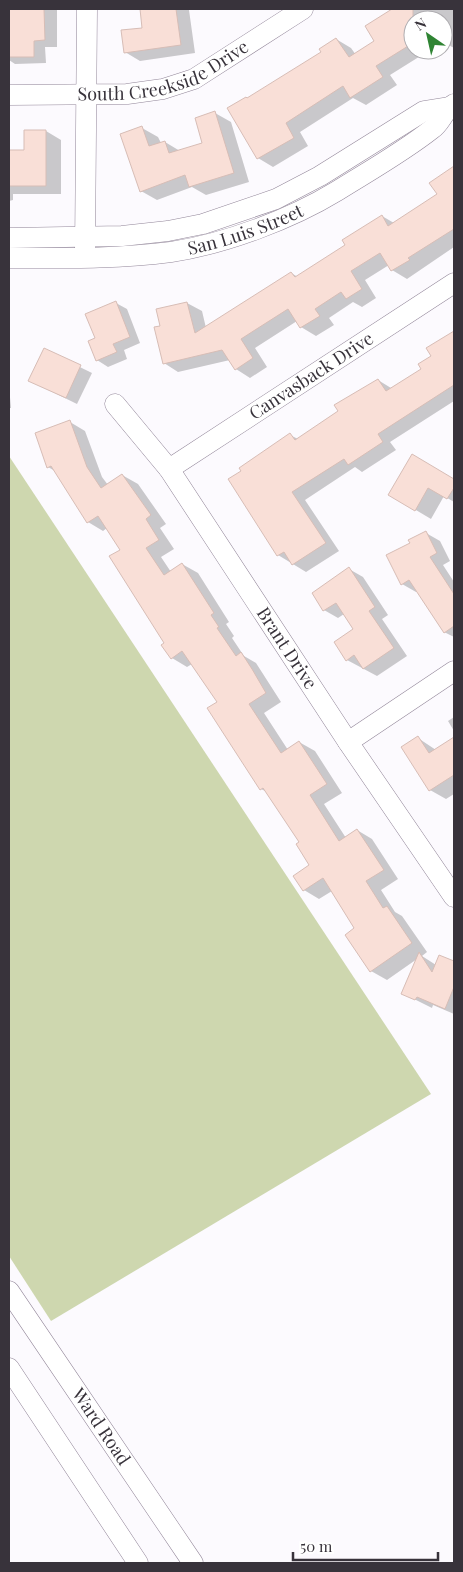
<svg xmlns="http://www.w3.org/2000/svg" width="463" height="1572" viewBox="0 0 463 1572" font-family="'Playfair Display',serif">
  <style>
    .green { fill: #ced7af }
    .shadow { fill: #0003 }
    .building { fill: #f9dfd7; stroke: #d7bdb6 }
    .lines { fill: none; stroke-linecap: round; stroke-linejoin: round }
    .minor-casing { stroke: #928699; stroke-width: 21 }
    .minor { stroke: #fff; stroke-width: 20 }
    .labels { text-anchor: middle; stroke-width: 4; stroke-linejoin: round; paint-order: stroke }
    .street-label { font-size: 18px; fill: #38333b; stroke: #fff }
  </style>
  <rect width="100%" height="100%" fill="#fcfafe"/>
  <polygon class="green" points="9,456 431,1094 51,1321 9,1256"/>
  <g class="shadow">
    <polygon points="9,9 57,9 57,47 45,47 46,63 15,64 9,60"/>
    <polygon points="141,9 189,10 195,53 140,61 125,52 143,29"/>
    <polygon points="394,9 454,9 454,48 443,42 443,20 413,20 413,50 430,50 390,75 397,85 366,105 353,98 300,132 308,146 273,167 258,158 248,99 322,52 336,39 351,48 356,55 376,41 366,26"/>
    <polygon points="215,113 231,122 249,182 206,195 192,187 157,200 141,191 142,128 158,137 161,143 165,142 180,151 204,144"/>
    <polygon points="46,131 61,140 61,194 13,194 13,200 9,201 9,153 26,151"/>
    <polygon points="454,168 454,247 407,279 392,270 389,265 365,280 376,298 362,307 353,302 329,318 334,325 316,336 301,327 297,321 255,348 267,367 250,378 236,369 230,360 178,372 164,363 162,327 187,303 202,311 206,328 291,273 298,277 347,245 382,216 394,223 439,195 431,183"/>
    <polygon points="116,303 127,309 140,343 124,350 127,359 108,367 97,360 96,339"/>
    <polygon points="454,332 454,401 390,442 396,450 362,472 355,467 305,500 339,551 306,572 278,555 243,471 290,435 298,439 340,412 378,380 391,388 423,370 432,356 428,349"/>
    <polygon points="45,350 92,373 77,404 30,381"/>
    <polygon points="9,386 11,408 9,408"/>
    <polygon points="70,422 85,431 102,477 108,485 122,475 138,484 166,524 160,528 174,549 161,557 171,572 182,564 198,573 229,622 226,624 234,636 232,638 244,656 256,663 281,702 264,713 288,750 299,742 315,751 342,793 324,804 346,838 357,830 372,839 398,879 381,890 395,912 402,916 427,952 422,956 436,965 440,957 454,963 454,1014 433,1005 432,1008 402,993 417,959 387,980 371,971 346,936 356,929 332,891 319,899 304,890 311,866 300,843 267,792 261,789 218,702 192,664 187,667 172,658 121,550 107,528 103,531 88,522 55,471 48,467"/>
    <polygon points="416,458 454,480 454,502 444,496 431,519 389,494"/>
    <polygon points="426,533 440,541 450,561 443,565 454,582 454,637 444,632 418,591 416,592 402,584"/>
    <polygon points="349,569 363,577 388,615 382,619 407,656 377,676 347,660 355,630 344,614 338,618 324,610"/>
    <polygon points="454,717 454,731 448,721"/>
    <polygon points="418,738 436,750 454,739 454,794 446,799 430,790"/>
  </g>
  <g class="building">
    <polygon points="9,9 44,9 45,40 34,41 34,57 9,57"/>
    <polygon points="140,9 176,9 181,45 124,53 121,30 142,28"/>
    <polygon points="392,9 413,9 413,43 376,66 383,77 350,98 343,86 286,123 294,138 257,159 227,108 246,97 247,98 321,52 319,49 336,38 349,57 374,41 365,26"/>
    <polygon points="215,111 234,173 189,187 185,175 140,192 120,134 142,126 149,146 165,141 169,153 202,143 195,118"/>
    <polygon points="24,130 46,130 46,186 9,186 9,150 24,150"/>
    <polygon points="454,166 454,229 408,258 410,260 391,271 380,253 351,271 362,289 346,299 341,292 315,309 320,316 300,328 288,309 255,330 241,339 253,358 235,370 222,350 163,364 154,327 160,326 156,309 187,302 195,333 291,272 295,277 345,245 342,240 382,215 388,226 437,194 429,183"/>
    <polygon points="116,301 130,337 113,344 117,352 96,361 88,341 95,338 85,314"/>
    <polygon points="454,331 454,385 378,434 383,442 348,465 344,459 292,492 326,543 292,565 284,552 277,556 228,479 241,471 239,468 290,433 295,440 338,411 334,405 378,379 386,391 421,369 418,364 431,356 426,348"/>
    <polygon points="44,348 81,365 66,398 28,381"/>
    <polygon points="70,420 87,467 101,488 122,474 151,515 146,519 159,540 146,548 164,575 182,563 214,613 211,615 219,627 217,628 236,656 241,652 252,669 266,693 249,704 281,753 299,741 327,784 310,795 339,841 357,829 384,870 366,881 383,908 387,906 412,943 370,972 345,935 354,928 323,878 303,891 293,876 309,865 296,844 299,842 263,788 260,790 207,708 217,702 182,651 171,659 161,645 164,643 109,556 120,550 98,516 87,523 51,466 47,468 35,433"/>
    <polygon points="412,454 454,479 454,488 447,499 428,488 415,511 388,495"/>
    <polygon points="426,531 437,553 430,557 454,594 454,626 444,633 409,580 401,585 386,555 410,543 408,540"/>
    <polygon points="349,567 375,607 369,611 394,648 363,669 354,655 346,661 334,642 353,629 336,603 323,611 312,593"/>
    <polygon points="418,736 429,753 454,737 454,775 429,791 401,747"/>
    <polygon points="419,952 432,972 439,955 454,961 454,987 445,1009 417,997 415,1000 401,994"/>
  </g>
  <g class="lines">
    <defs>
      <g id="minor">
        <path id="s1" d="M9,95L127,94L163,89L194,79L303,9"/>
        <polyline points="9,238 122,236 168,231 203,224 276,199 320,176 424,111 449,107"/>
        <polyline points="85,251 87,9"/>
        <path id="s2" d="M9,258C63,258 117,259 171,252C225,244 291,219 337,191C369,171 403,152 432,129C441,123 444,110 454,104"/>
        <path id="s3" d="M115,404L169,469L348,742L454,897"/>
        <path id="s4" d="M169,469L454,283"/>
        <polyline points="348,742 454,671"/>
        <path id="s5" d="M9,1291L193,1563"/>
        <polyline points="9,1368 138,1563"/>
      </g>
    </defs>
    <use href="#minor" class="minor-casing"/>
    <use href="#minor" class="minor"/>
  </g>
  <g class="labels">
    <g class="street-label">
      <text dy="6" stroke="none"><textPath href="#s1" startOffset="159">South Creekside Drive</textPath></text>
      <text dy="6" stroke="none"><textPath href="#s2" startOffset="240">San Luis Street</textPath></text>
      <text dy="6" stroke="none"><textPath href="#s4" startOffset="170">Canvasback Drive</textPath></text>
      <text dy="6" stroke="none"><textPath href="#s3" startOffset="299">Brant Drive</textPath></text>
      <text dy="6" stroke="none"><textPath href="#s5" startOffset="164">Ward Road</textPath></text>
    </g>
  </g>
  <rect width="463" height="1572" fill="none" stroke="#38333b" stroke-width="20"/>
  <g transform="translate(428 35) rotate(326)"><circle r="24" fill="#ffffff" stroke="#afadb1"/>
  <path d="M0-4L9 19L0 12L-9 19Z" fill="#2f8433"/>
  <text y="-8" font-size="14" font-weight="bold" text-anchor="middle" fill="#38333b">N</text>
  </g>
  <path d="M293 1552v8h145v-8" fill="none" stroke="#38333b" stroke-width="2.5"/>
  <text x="300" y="1552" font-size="15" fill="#38333b" stroke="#ffffff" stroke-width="4" paint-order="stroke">50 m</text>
</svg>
